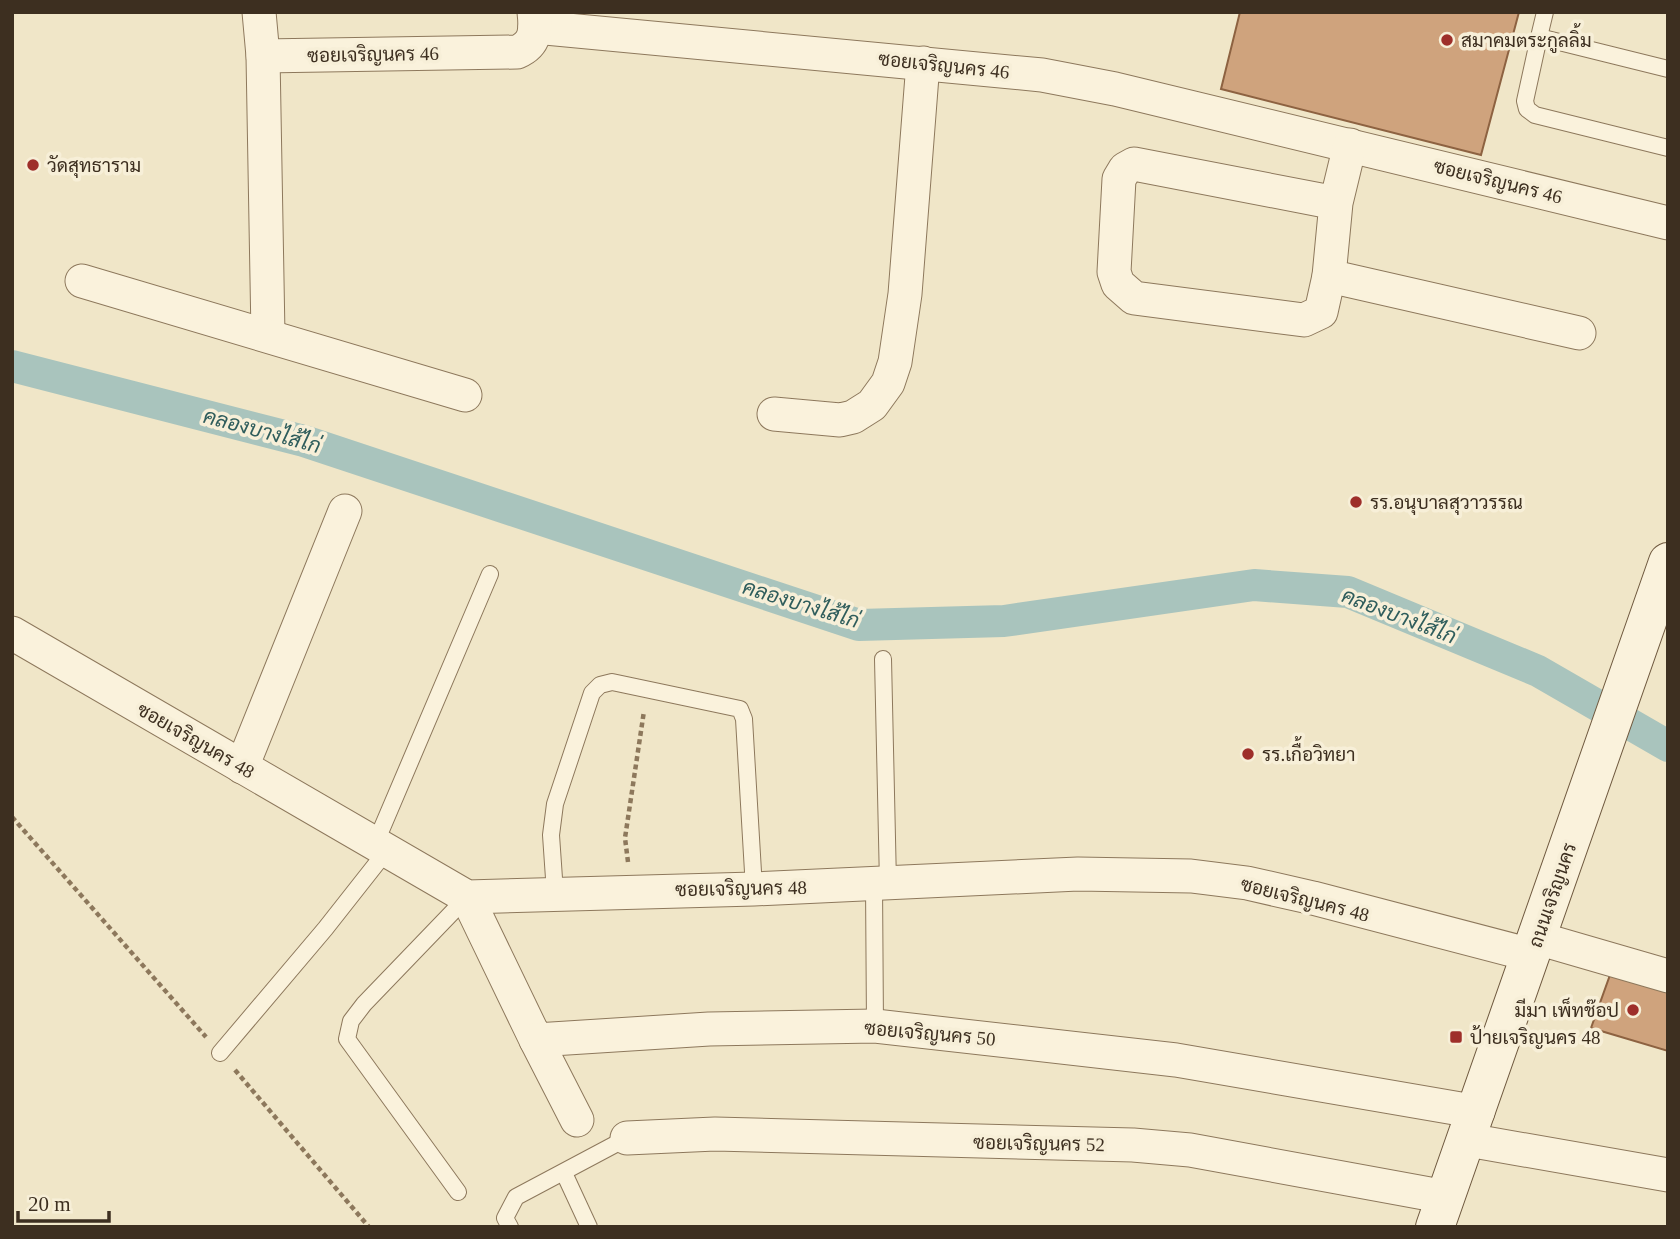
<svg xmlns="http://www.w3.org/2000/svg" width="1680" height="1239" viewBox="0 0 1680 1239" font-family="'Times New Roman',Sarabun,serif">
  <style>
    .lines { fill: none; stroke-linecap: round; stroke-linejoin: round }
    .canal { stroke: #a9c4bd; stroke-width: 32 }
    .building { fill: #cfa37d; stroke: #8d6241; stroke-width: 2 }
    .service-casing { stroke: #8d785c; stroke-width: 18 }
    .minor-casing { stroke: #8d785c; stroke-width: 35 }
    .secondary-casing { stroke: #6f593f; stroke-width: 40 }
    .path { stroke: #8d785c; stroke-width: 4.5; stroke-dasharray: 5 3.5; stroke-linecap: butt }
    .service { stroke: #faf2dc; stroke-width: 16 }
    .minor { stroke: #faf2dc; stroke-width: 33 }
    .secondary { stroke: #faf2dc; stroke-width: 38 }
    .poi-dot { fill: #9e2f2a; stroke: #f7efd8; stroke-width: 2.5 }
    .labels { text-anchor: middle; stroke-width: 7; stroke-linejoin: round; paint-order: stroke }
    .poi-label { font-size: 19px; fill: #3d2f20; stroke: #f7efd8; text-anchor: start }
    .street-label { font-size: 19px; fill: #3d2f20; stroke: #f7efd8 }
    .water-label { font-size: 21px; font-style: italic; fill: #2f5d5c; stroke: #f7efd8 }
  </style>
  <rect width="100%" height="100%" fill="#f0e6c8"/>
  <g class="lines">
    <polyline class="canal" points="12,366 304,441 859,625 1004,621 1254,585 1348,592 1538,671 1668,746"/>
  </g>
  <g class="building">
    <polygon points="1240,12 1519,12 1481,155 1221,89"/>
    <polygon points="1610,975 1668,992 1668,1051 1591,1028"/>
  </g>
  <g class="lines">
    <defs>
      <g id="service">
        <polyline points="1539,37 1545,12"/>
        <polyline points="1668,69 1539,37 1525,101 1527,109 1535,115 1668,148"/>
        <polyline points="883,659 888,883"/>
        <polyline points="376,842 490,574"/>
        <polyline points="874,884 875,1026"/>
        <polyline points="555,893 551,835 555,804 592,693 600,685 612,682 740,709 744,719 754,889"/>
        <polyline points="220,1053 325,929 388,849"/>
        <polyline points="564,1173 589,1227"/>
        <polyline points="458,1192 347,1039 351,1021 364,1004 467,897"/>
        <polyline points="510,1227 505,1218 516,1197 627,1138"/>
      </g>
      <g id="minor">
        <polyline points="259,12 263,56 268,335"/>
        <polyline points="535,27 1042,75 1115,89 1668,223"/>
        <path d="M263,56L517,52C536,44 536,30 534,12"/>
        <polyline points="1336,203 1134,164 1125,169 1119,179 1114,272 1118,284 1134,298 1304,320 1321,312 1329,276 1336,203 1350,145"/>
        <polyline points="1329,276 1579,333"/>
        <polyline points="82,281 465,395"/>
        <polyline points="774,414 840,420 853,417 872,405 888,383 895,362 905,294 923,63"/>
        <polyline points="12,633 467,897 754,889 1078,874 1191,876 1247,883 1313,898 1531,955"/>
        <polyline points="242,767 345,511"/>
        <polyline points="467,897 536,1040 709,1029 875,1026 1176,1060 1478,1112"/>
        <polyline points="1537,938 1668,976"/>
        <polyline points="536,1040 577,1120"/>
        <polyline points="627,1138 715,1134 1133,1145 1190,1150 1446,1197"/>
        <polyline points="1468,1140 1668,1175"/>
      </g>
      <polyline id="secondary" points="1435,1227 1668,562"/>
    </defs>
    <use href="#service" class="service-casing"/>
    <use href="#minor" class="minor-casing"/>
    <use href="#secondary" class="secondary-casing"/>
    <g class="path">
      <polyline points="12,817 206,1037"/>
      <polyline points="628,862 625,838 644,711"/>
      <polyline points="235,1070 369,1227"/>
    </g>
    <use href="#service" class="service"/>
    <use href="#minor" class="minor"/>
    <use href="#secondary" class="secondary"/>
  </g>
  <g class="poi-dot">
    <circle cx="1447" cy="40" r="7"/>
    <circle cx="33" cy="165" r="7"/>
    <circle cx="1356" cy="502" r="7"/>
    <circle cx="1248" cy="754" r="7"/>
    <circle cx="1633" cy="1010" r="7"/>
    <rect x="1449" y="1030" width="14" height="14" rx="3.5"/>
  </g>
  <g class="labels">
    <g class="poi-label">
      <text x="1461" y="47">สมาคมตระกูลลิ้ม</text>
      <text x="47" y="172">วัดสุทธาราม</text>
      <text x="1370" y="509">รร.อนุบาลสุวาวรรณ</text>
      <text x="1262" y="761">รร.เกื้อวิทยา</text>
      <text x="1619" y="1017" text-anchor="end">มีมา เพ็ทช๊อป</text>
      <text x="1470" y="1044">ป้ายเจริญนคร 48</text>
    </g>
    <g class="street-label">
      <text transform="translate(373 54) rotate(-1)" y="7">ซอยเจริญนคร 46</text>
      <text transform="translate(944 65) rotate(6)" y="7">ซอยเจริญนคร 46</text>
      <text transform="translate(1498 181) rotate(14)" y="7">ซอยเจริญนคร 46</text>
      <text transform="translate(196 740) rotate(30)" y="7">ซอยเจริญนคร 48</text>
      <text transform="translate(741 888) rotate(-1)" y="7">ซอยเจริญนคร 48</text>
      <text transform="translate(1552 895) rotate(-71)" y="7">ถนนเจริญนคร</text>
      <text transform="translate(1305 899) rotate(14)" y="7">ซอยเจริญนคร 48</text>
      <text transform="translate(930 1033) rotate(5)" y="7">ซอยเจริญนคร 50</text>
      <text transform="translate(1039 1143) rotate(1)" y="7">ซอยเจริญนคร 52</text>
    </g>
    <g class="water-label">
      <text transform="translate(262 431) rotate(15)" y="7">คลองบางไส้ไก่</text>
      <text transform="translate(801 604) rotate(17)" y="7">คลองบางไส้ไก่</text>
      <text transform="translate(1399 616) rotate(21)" y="7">คลองบางไส้ไก่</text>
    </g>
  </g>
  <rect width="1680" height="1239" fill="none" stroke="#3d2f20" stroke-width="28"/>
  <path d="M18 1211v10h91v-10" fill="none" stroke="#3d2f20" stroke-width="3.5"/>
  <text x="28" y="1211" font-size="21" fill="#3d2f20" stroke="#f7efd8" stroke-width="5" paint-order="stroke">20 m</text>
</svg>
